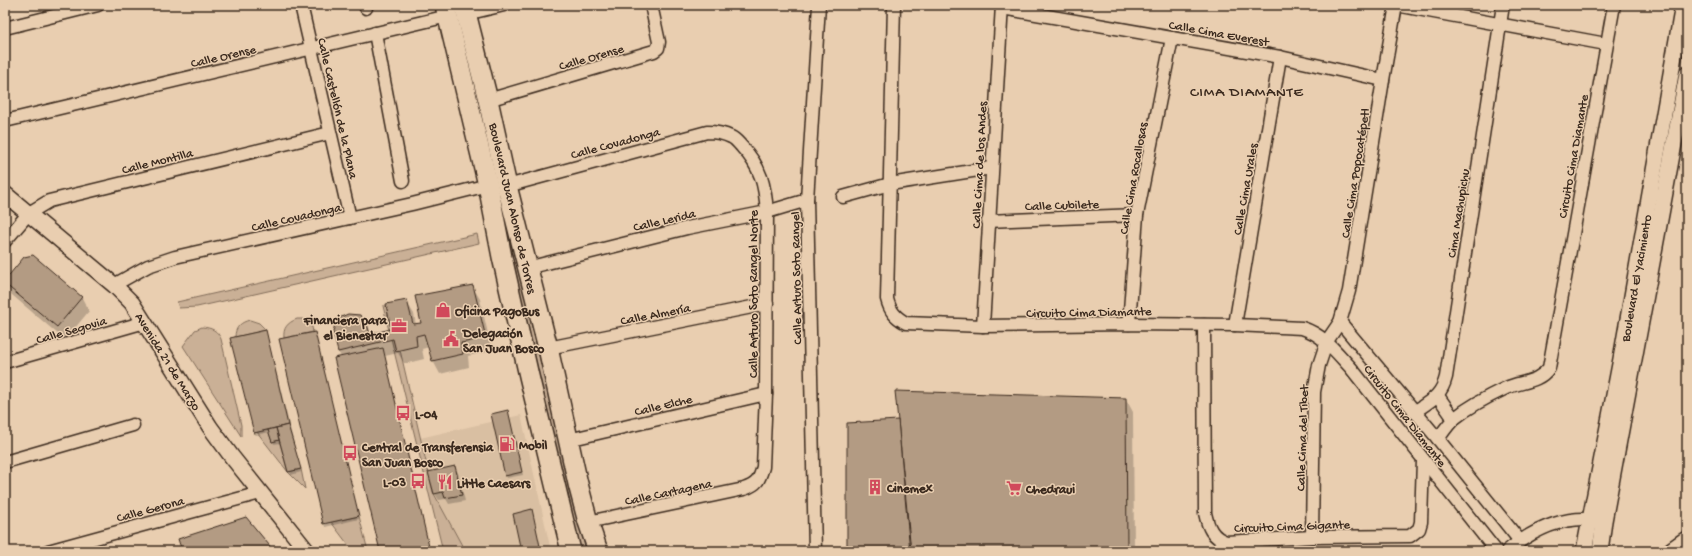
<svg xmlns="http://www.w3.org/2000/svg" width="1692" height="556" viewBox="0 0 1692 556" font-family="'Gochi Hand',sans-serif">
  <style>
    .built { fill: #d9bfa2 }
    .green { fill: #cab096; stroke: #826d5a }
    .shadow { fill: #0003 }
    .building { fill: #b39b83; stroke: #3b2a1e }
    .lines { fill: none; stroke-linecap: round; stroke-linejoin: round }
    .minor-casing { stroke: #3b2a1e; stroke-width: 15 }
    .tertiary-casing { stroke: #3b2a1e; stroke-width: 18 }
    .primary-casing { stroke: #3b2a1e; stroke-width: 22 }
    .minor { stroke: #e9ceb0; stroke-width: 12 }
    .tertiary { stroke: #e9ceb0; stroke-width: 15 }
    .primary { stroke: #e9ceb0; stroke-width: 19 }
    .labels { text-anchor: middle; stroke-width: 3; stroke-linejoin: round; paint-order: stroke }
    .street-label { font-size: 13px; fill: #3b2a1e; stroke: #e9ceb0 }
    .poi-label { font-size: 13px; font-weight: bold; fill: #3b2a1e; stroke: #e9ceb0; text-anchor: start }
    .quarter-label { font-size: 15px; letter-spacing: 1px; fill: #3b2a1e; stroke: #e9ceb0 }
  </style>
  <rect width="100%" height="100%" fill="#e9ceb0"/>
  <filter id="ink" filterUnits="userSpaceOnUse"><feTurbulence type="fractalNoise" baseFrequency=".025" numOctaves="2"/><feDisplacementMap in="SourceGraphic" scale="8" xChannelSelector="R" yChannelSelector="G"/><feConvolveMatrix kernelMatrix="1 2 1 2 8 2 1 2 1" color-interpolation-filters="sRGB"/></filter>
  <g filter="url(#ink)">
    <polygon class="built" points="521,415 551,551 460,551 433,492 420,438"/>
    <g class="green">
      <polygon points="477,234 479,243 237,298 197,307 179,308 177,302"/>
      <polygon points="515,262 517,264 586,551 581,551 573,517 513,265"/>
      <polygon points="383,306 386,306 396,350 400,350 433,492 465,551 443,551"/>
      <path d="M297,319H303L312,327L313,332L284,338C283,328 287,323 297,319Z"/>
      <path d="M250,320L259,323L266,330L235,337C235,327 241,322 250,320Z"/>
      <path d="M202,327C212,328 217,330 221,339L241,425V436L183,346L195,330Z"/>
      <polygon points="268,430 272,442 279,440 288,472 301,469 305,489 288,472 257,432"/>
      <polygon points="359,516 368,551 353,551 331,522"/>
    </g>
    <g class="shadow">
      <polygon points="32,256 82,298 89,311 65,340 12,295 5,284 5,281"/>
      <polygon points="472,286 480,299 492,351 468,356 469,367 440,374 433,361 429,347 422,349 424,359 408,363 404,363 398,353 385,356 430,551 381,551 342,358 338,352 366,325 372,335 392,330 406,301 414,314 416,325 422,323"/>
      <polygon points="266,331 301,472 291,475 281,443 274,444 270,432 256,435 254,433"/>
      <polygon points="315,333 359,519 325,527 280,340"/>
      <polygon points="1126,399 1133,412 1134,551 848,551 899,420"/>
      <polygon points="508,411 523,475 507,478 506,475"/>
      <polygon points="455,467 458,473 465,501 449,504 446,499 439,500 435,494"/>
    </g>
    <g class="building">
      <polygon points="33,255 82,297 57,327 5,284 5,280 24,257"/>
      <polygon points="473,285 486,338 461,343 463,354 432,361 424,334 416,336 417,346 400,350 396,351 393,339 338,352 333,332 335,324 341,317 348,314 360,315 367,324 370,334 391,329 386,304 407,300 413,324 421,323 415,296"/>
      <polygon points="266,330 288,425 254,433 230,338"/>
      <polygon points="315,332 359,516 323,524 279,339"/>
      <polygon points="383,348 430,551 380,551 334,358"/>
      <polygon points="895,391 1126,398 1127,551 911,551"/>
      <polygon points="508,410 522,472 505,476 491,414"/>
      <polygon points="898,420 910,551 847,551 847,423"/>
      <polygon points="288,425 301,469 288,472 276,428"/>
      <polygon points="276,428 279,440 272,442 268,430"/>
      <polygon points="455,466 462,495 445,498 443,492 434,494 428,472"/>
      <polygon points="532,509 541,551 521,551 513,514"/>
      <polygon points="246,517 274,551 182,551 178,539"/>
    </g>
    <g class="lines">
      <defs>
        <g id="minor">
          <polyline points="301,5 350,218"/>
          <polyline points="365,5 366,8"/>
          <path d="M894,5L887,299C890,311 895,317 906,323L983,326L1129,324L1235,325L1302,328C1324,335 1336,352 1351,368L1496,551"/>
          <polyline points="1396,5 1606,44"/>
          <polyline points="1002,8 1280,57 1383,80"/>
          <polyline points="466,14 504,5"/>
          <polyline points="5,28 98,5"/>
          <polyline points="375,33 403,181"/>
          <polyline points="488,100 654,51 658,48 659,42 651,5"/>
          <polyline points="5,121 448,16"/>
          <path d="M507,186L707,132C716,132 723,133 731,137C736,139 739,144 742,147C761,167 765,185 767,212L766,394L763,467C759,480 758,484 744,489L588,522"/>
          <polyline points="843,197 890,184 991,168"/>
          <polyline points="988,221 1137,215"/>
          <polyline points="5,241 29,213 49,201 330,133"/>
          <polyline points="527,268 687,228 767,212 807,200"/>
          <polyline points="114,285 148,266 175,257 412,204 488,185"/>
          <polyline points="1340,322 1438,439 1520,541"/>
          <polyline points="1129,324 1137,215 1172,38"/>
          <path d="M1204,325L1205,513C1208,527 1212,537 1226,542L1312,537L1410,536L1419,529L1421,522L1423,460"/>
          <polyline points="1235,325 1280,57"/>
          <polyline points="983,326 1002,5"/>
          <polyline points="548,348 767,304"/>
          <polyline points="5,362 145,322"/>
          <polyline points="1438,396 1454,419"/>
          <path d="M1414,412C1430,401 1441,397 1446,377L1503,5"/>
          <path d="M1438,439C1443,432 1449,423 1455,418C1470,406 1489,396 1506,388C1522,381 1538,383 1549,368L1614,5"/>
          <polyline points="568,440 766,394"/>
          <polyline points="5,462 133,425"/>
          <polyline points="1312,537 1314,392 1319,365 1327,341 1340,322 1349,291 1383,80 1396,5"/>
          <polyline points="48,551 260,493"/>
          <polyline points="815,551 807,200 819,5"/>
          <path d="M1507,551C1533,530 1563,515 1597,520"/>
        </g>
        <g id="tertiary">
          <polyline points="5,194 114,285 132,303 210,427 232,457 307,551"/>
          <polyline points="1584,551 1621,359 1683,5"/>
          <polyline points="1600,551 1604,521 1687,74"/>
        </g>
        <g id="primary">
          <polyline points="445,5 488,185 502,257 529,376 571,551"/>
          <polyline points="464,5 488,100 507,186 548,348 578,484 588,522 598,551"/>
          <polyline points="1673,551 1687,541"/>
        </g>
      </defs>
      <use href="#minor" class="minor-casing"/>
      <use href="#tertiary" class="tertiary-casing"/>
      <use href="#primary" class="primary-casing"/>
      <use href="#minor" class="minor"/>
      <use href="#tertiary" class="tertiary"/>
      <use href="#primary" class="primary"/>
    </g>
  </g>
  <defs>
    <symbol id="shop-bare" viewBox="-9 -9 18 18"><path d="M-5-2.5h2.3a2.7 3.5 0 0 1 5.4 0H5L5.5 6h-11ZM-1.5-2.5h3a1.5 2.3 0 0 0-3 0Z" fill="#d1495b" stroke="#e9ceb0" stroke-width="2.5" paint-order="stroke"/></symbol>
    <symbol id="office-bare" viewBox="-9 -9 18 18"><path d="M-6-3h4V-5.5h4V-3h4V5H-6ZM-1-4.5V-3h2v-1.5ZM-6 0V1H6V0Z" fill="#d1495b" stroke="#e9ceb0" stroke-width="2.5" paint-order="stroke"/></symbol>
    <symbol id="civic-bare" viewBox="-9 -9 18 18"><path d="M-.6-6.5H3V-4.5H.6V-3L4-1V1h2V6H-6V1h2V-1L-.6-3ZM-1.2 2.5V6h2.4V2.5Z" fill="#d1495b" stroke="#e9ceb0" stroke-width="2.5" paint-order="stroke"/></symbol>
    <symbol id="bus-bare" viewBox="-9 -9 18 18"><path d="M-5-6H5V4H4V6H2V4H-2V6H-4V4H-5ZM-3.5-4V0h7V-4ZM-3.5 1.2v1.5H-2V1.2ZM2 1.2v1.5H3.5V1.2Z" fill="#d1495b" stroke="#e9ceb0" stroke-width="2.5" paint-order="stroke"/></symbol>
    <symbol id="fuel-bare" viewBox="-9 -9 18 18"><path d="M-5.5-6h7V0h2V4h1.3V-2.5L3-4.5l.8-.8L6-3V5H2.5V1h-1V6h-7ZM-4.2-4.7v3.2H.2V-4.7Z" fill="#d1495b" stroke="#e9ceb0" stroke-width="2.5" paint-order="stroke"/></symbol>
    <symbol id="restaurant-bare" viewBox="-9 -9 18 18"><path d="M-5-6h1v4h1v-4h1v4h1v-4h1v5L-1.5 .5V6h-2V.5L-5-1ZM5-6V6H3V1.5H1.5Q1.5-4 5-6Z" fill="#d1495b" stroke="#e9ceb0" stroke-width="2.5" paint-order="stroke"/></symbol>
    <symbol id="building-bare" viewBox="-9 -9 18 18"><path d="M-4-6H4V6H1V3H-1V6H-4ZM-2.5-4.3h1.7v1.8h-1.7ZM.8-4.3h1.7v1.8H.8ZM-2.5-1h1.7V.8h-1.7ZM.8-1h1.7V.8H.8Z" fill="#d1495b" stroke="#e9ceb0" stroke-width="2.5" paint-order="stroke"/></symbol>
    <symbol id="supermarket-bare" viewBox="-9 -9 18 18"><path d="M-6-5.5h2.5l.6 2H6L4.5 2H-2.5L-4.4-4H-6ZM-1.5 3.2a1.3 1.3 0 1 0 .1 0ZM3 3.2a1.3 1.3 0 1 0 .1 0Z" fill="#d1495b" stroke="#e9ceb0" stroke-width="2.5" paint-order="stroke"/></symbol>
  </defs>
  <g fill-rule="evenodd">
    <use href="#shop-bare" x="432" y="299" width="22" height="22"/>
    <use href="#office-bare" x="388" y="315" width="22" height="22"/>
    <use href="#civic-bare" x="440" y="328" width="22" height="22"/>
    <use href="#bus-bare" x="392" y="402" width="22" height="22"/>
    <use href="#fuel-bare" x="496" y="433" width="22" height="22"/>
    <use href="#bus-bare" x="339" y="442" width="22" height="22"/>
    <use href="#bus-bare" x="407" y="470" width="22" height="22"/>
    <use href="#restaurant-bare" x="434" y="471" width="22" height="22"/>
    <use href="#building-bare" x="864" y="476" width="22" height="22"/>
    <use href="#supermarket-bare" x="1003" y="477" width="22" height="22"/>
  </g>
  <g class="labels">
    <g class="street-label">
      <text transform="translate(1219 32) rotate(10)" y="5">Calle Cima Everest</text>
      <text transform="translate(223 55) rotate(-13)" y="5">Calle Orense</text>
      <text transform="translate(591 56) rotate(-16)" y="5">Calle Orense</text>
      <text transform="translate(339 108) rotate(77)" y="5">Calle Castellón de la Plana</text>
      <text transform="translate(615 142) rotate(-15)" y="5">Calle Covadonga</text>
      <text transform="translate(1572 156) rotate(-80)" y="5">Circuito Cima Diamante</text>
      <text transform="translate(157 160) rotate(-14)" y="5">Calle Montilla</text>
      <text transform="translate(978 165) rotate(-87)" y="5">Calle Cima de los Andes</text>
      <text transform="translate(1354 173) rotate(-81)" y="5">Calle Cima Popocatépetl</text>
      <text transform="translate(1132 178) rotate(-80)" y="5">Calle Cima Rocallosas</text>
      <text transform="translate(1244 189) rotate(-80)" y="5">Calle Cima Urales</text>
      <text transform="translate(1062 204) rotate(-2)" y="5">Calle Cubilete</text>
      <text transform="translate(514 208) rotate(77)" y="5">Boulevard Juan Alonso de Torres</text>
      <text transform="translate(1457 213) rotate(-81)" y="5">Cima Machupichu</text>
      <text transform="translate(296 216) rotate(-13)" y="5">Calle Covadonga</text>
      <text transform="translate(664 219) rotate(-13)" y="5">Calle Lerida</text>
      <text transform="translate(795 278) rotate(-91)" y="5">Calle Arturo Soto Rangel</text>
      <text transform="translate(1635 278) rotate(-80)" y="5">Boulevard El Yacimiento</text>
      <text transform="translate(752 294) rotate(-90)" y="5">Calle Arturo Soto Rangel Norte</text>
      <text transform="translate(1089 311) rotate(-1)" y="5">Circuito Cima Diamante</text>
      <text transform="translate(655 313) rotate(-11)" y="5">Calle Almería</text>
      <text transform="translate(71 329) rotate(-16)" y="5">Calle Segovia</text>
      <text transform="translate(169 361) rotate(58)" y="5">Avenida 21 de Marzo</text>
      <text transform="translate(663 404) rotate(-13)" y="5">Calle Elche</text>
      <text transform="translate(1406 415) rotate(52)" y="5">Circuito Cima Diamante</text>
      <text transform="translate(1301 438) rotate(-88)" y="5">Calle Cima del Tibet</text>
      <text transform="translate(668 491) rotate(-12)" y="5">Calle Cartagena</text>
      <text transform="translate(150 508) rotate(-15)" y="5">Calle Gerona</text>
      <text transform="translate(1292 525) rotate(-2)" y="5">Circuito Cima Gigante</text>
    </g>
    <g class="poi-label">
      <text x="455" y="315">Oficina PagoBus</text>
      <text x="387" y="324" text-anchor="end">Financiera para<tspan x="387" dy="15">el Bienestar</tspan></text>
      <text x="463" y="337">Delegación<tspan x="463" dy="15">San Juan Bosco</tspan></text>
      <text x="415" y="418">L-04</text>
      <text x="519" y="449">Mobil</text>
      <text x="362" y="451">Central de Transferensia<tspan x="362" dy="15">San Juan Bosco</tspan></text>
      <text x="406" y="486" text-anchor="end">L-03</text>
      <text x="457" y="487">Little Caesars</text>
      <text x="887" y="492">Cinemex</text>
      <text x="1026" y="493">Chedraui</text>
    </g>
    <g class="quarter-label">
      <text x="1247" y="96">CIMA DIAMANTE</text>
    </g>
  </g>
  <rect width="1692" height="556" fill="none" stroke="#e9ceb0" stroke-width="20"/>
  <rect x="10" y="10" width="1672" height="536" fill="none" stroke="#3b2a1e" stroke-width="1.5" filter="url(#ink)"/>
</svg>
